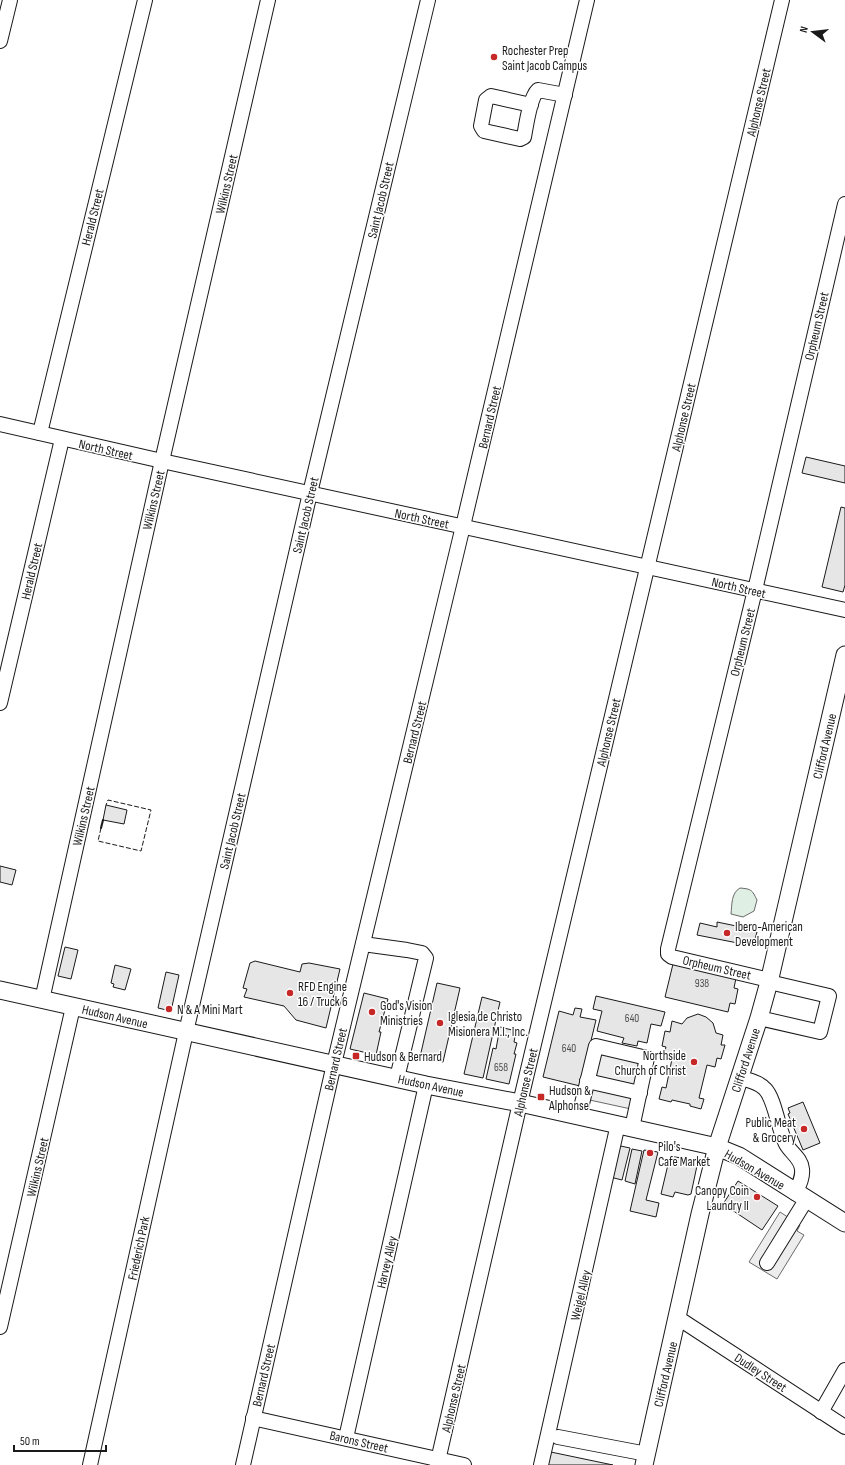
<svg xmlns="http://www.w3.org/2000/svg" width="845" height="1465" viewBox="0 0 845 1465" font-family="'Sofia Sans Condensed',sans-serif">
  <style>
    .green { fill: #e0efe3; stroke: #6a6a6a }
    .parking { fill: #ededed; stroke: #6a6a6a }
    .building { fill: #e6e6e6; stroke: #1a1a1a }
    .lines { fill: none; stroke-linecap: round; stroke-linejoin: round }
    .minor-casing { stroke: #1a1a1a; stroke-width: 16 }
    .major-casing { stroke: #1a1a1a; stroke-width: 19 }
    .minor { stroke: #fff; stroke-width: 14 }
    .major { stroke: #fff; stroke-width: 17 }
    .fence { stroke: #1a1a1a; stroke-width: 1; stroke-dasharray: 5 2; stroke-linecap: butt }
    .wall { stroke: #1a1a1a; stroke-width: 2 }
    .poi-dot { fill: #c62828; stroke: #fff; stroke-width: 1.5 }
    .labels { text-anchor: middle; stroke-width: 3; stroke-linejoin: round; paint-order: stroke }
    .number-label { font-size: 11px; fill: #4d4d4d }
    .poi-label { font-size: 13px; fill: #1a1a1a; stroke: #fff; text-anchor: start }
    .street-label { font-size: 13px; fill: #1a1a1a; stroke: #fff }
  </style>
  <rect width="100%" height="100%" fill="#fff"/>
  <path class="green" d="M740,888C752,889 752,890 757,900L754,911L743,917L731,914C732,905 731,893 740,888Z"/>
  <g class="parking">
    <polygon points="596,1051 642,1061 631,1109 585,1099"/>
    <polygon points="780,1212 800,1225 797,1231 804,1235 777,1279 749,1262"/>
  </g>
  <g class="building">
    <polygon points="806,457 845,466 845,483 802,473"/>
    <polygon points="841,507 845,508 845,585 843,592 822,587"/>
    <polygon points="106,805 127,810 124,824 103,820"/>
    <polygon points="0,866 16,870 12,885 0,882"/>
    <polygon points="717,922 746,928 757,932 753,946 697,935 700,923 717,927"/>
    <polygon points="65,947 78,950 71,979 58,976"/>
    <polygon points="255,961 300,972 302,964 309,963 340,969 326,1028 296,1020 284,1006 244,997 247,989 243,988 250,963"/>
    <polygon points="673,964 736,978 734,988 738,989 735,1004 730,1003 728,1012 665,997"/>
    <polygon points="115,965 131,969 125,990 113,987 114,984 111,983"/>
    <polygon points="166,972 179,975 171,1011 158,1008"/>
    <polygon points="437,983 460,988 443,1062 420,1057"/>
    <polygon points="364,993 388,999 379,1032 381,1032 376,1055 350,1049"/>
    <polygon points="596,996 665,1012 661,1026 651,1024 647,1043 638,1041 637,1046 622,1043 624,1038 597,1031 602,1011 593,1009"/>
    <polygon points="482,997 500,1002 483,1078 464,1074"/>
    <polygon points="575,1008 582,1009 580,1017 596,1020 580,1086 543,1077 559,1011 573,1015"/>
    <polygon points="698,1014 706,1017 713,1023 716,1033 723,1035 721,1045 725,1045 721,1059 717,1058 715,1067 707,1065 699,1098 704,1099 701,1109 690,1106 690,1104 672,1100 671,1102 659,1099 662,1087 666,1088 672,1059 663,1057 666,1047 662,1046 665,1031 670,1032 672,1021 682,1024 687,1018"/>
    <polygon points="500,1027 516,1031 514,1042 517,1043 514,1054 516,1054 509,1084 486,1079 493,1048 496,1049"/>
    <polygon points="803,1102 820,1143 803,1150 788,1114 790,1113 788,1108"/>
    <polygon points="616,1145 630,1148 622,1180 610,1177"/>
    <polygon points="632,1149 642,1151 635,1184 625,1181"/>
    <polygon points="644,1150 658,1152 646,1200 659,1203 656,1217 630,1211"/>
    <polygon points="670,1156 698,1161 691,1194 688,1195 675,1192 673,1197 661,1194"/>
    <polygon points="738,1181 778,1206 762,1230 723,1204"/>
    <polygon points="546,1451 613,1465 543,1465"/>
  </g>
  <g class="lines">
    <defs>
      <g id="minor">
        <polyline points="0,41 10,0"/>
        <path d="M531,105L491,96L486,100L481,126L484,131L520,139L524,137C526,126 530,97 538,90L565,95"/>
        <polyline points="0,424 162,461 845,610"/>
        <polyline points="40,433 145,0"/>
        <polyline points="0,703 62,439"/>
        <polyline points="363,944 407,950 422,953 426,958 397,1078"/>
        <polyline points="769,980 672,957 668,954 668,949 755,590 845,204"/>
        <polyline points="42,1000 162,461 268,0"/>
        <polyline points="759,1018 820,1032 829,996 769,982"/>
        <path d="M740,1078C748,1080 759,1082 765,1089C775,1099 778,1129 786,1144C791,1153 801,1158 802,1169C803,1178 799,1185 795,1193"/>
        <polyline points="587,1081 640,1093"/>
        <polyline points="579,1116 596,1046 647,1058 632,1128"/>
        <polyline points="767,1263 806,1200"/>
        <polyline points="678,1318 845,1427"/>
        <polyline points="0,1327 73,1007"/>
        <polyline points="821,1412 845,1370"/>
        <polyline points="253,1418 464,1465"/>
        <polyline points="558,1437 647,1454"/>
        <polyline points="346,1438 426,1085"/>
        <polyline points="90,1465 186,1032 310,493 428,0"/>
        <polyline points="243,1465 334,1064 463,526 587,0"/>
        <polyline points="437,1465 520,1103 782,0"/>
        <polyline points="541,1465 618,1124"/>
      </g>
      <g id="major">
        <polyline points="0,990 426,1085 520,1103 717,1147 739,1156 845,1223"/>
        <polyline points="644,1465 700,1214 717,1147 759,1018 769,982 845,655"/>
      </g>
    </defs>
    <use href="#minor" class="minor-casing"/>
    <use href="#major" class="major-casing"/>
    <use href="#minor" class="minor"/>
    <use href="#major" class="major"/>
    <polyline class="fence" points="101,828 98,841 141,851 151,810 108,800 106,805"/>
    <polyline class="wall" points="101,828 103,820"/>
  </g>
  <g class="poi-dot">
    <circle cx="494" cy="57" r="4"/>
    <circle cx="727" cy="933" r="4"/>
    <circle cx="290" cy="993" r="4"/>
    <circle cx="169" cy="1009" r="4"/>
    <circle cx="372" cy="1012" r="4"/>
    <circle cx="440" cy="1023" r="4"/>
    <rect x="352" y="1052" width="8" height="8" rx="2"/>
    <circle cx="694" cy="1062" r="4"/>
    <rect x="537" y="1093" width="8" height="8" rx="2"/>
    <circle cx="804" cy="1129" r="4"/>
    <circle cx="650" cy="1153" r="4"/>
    <circle cx="757" cy="1197" r="4"/>
  </g>
  <g class="labels">
    <g class="number-label">
      <text x="702" y="987">938</text>
      <text x="632" y="1022">640</text>
      <text x="569" y="1052">640</text>
      <text x="501" y="1071">658</text>
    </g>
    <g class="poi-label">
      <text x="502" y="55">Rochester Prep<tspan x="502" dy="15">Saint Jacob Campus</tspan></text>
      <text x="735" y="931">Ibero-American<tspan x="735" dy="15">Development</tspan></text>
      <text x="298" y="991">RFD Engine<tspan x="298" dy="15">16 / Truck 6</tspan></text>
      <text x="380" y="1010">God's Vision<tspan x="380" dy="15">Ministries</tspan></text>
      <text x="177" y="1014">N &amp; A Mini Mart</text>
      <text x="448" y="1021">Iglesia de Christo<tspan x="448" dy="15">Misionera M.I., Inc.</tspan></text>
      <text x="686" y="1060" text-anchor="end">Northside<tspan x="686" dy="15">Church of Christ</tspan></text>
      <text x="364" y="1061">Hudson &amp; Bernard</text>
      <text x="549" y="1095">Hudson &amp;<tspan x="549" dy="15">Alphonse</tspan></text>
      <text x="796" y="1127" text-anchor="end">Public Meat<tspan x="796" dy="15">&amp; Grocery</tspan></text>
      <text x="658" y="1151">Pilo's<tspan x="658" dy="15">Cafe Market</tspan></text>
      <text x="749" y="1195" text-anchor="end">Canopy Coin<tspan x="749" dy="15">Laundry II</tspan></text>
    </g>
    <g class="street-label">
      <text transform="translate(758 102) rotate(-77)" y="5">Alphonse Street</text>
      <text transform="translate(226 184) rotate(-77)" y="5">Wilkins Street</text>
      <text transform="translate(380 200) rotate(-77)" y="5">Saint Jacob Street</text>
      <text transform="translate(92 217) rotate(-76)" y="5">Herald Street</text>
      <text transform="translate(816 326) rotate(-77)" y="5">Orpheum Street</text>
      <text transform="translate(489 417) rotate(-77)" y="5">Bernard Street</text>
      <text transform="translate(683 417) rotate(-77)" y="5">Alphonse Street</text>
      <text transform="translate(106 449) rotate(13)" y="5">North Street</text>
      <text transform="translate(153 500) rotate(-77)" y="5">Wilkins Street</text>
      <text transform="translate(305 515) rotate(-77)" y="5">Saint Jacob Street</text>
      <text transform="translate(422 518) rotate(12)" y="5">North Street</text>
      <text transform="translate(31 571) rotate(-77)" y="5">Herald Street</text>
      <text transform="translate(739 587) rotate(13)" y="5">North Street</text>
      <text transform="translate(742 642) rotate(-76)" y="5">Orpheum Street</text>
      <text transform="translate(414 732) rotate(-76)" y="5">Bernard Street</text>
      <text transform="translate(608 732) rotate(-77)" y="5">Alphonse Street</text>
      <text transform="translate(824 746) rotate(-77)" y="5">Clifford Avenue</text>
      <text transform="translate(83 816) rotate(-77)" y="5">Wilkins Street</text>
      <text transform="translate(232 831) rotate(-77)" y="5">Saint Jacob Street</text>
      <text transform="translate(717 967) rotate(13)" y="5">Orpheum Street</text>
      <text transform="translate(115 1016) rotate(13)" y="5">Hudson Avenue</text>
      <text transform="translate(335 1059) rotate(-77)" y="5">Bernard Street</text>
      <text transform="translate(745 1060) rotate(-72)" y="5">Clifford Avenue</text>
      <text transform="translate(525 1082) rotate(-77)" y="5">Alphonse Street</text>
      <text transform="translate(431 1085) rotate(12)" y="5">Hudson Avenue</text>
      <text transform="translate(37 1167) rotate(-77)" y="5">Wilkins Street</text>
      <text transform="translate(755 1169) rotate(30)" y="5">Hudson Avenue</text>
      <text transform="translate(138 1248) rotate(-78)" y="5">Friederich Park</text>
      <text transform="translate(386 1262) rotate(-77)" y="5">Harvey Alley</text>
      <text transform="translate(580 1295) rotate(-77)" y="5">Weigel Alley</text>
      <text transform="translate(761 1372) rotate(33)" y="5">Dudley Street</text>
      <text transform="translate(665 1374) rotate(-77)" y="5">Clifford Avenue</text>
      <text transform="translate(263 1375) rotate(-77)" y="5">Bernard Street</text>
      <text transform="translate(453 1398) rotate(-77)" y="5">Alphonse Street</text>
      <text transform="translate(359 1441) rotate(13)" y="5">Barons Street</text>
    </g>
  </g>
  <g transform="translate(813 32) rotate(285)" stroke="#ffffff" stroke-width="3" paint-order="stroke">
  <path d="M0-3L7 15L0 10L-7 15Z" fill="#1a1a1a"/>
  <text y="-6" font-size="11" font-weight="bold" text-anchor="middle" fill="#1a1a1a">N</text>
  </g>
  <path d="M14 1445v6h92v-6" fill="none" stroke="#1a1a1a" stroke-width="2"/>
  <text x="20" y="1445" font-size="12" fill="#1a1a1a" stroke="#ffffff" stroke-width="3" paint-order="stroke">50 m</text>
</svg>
